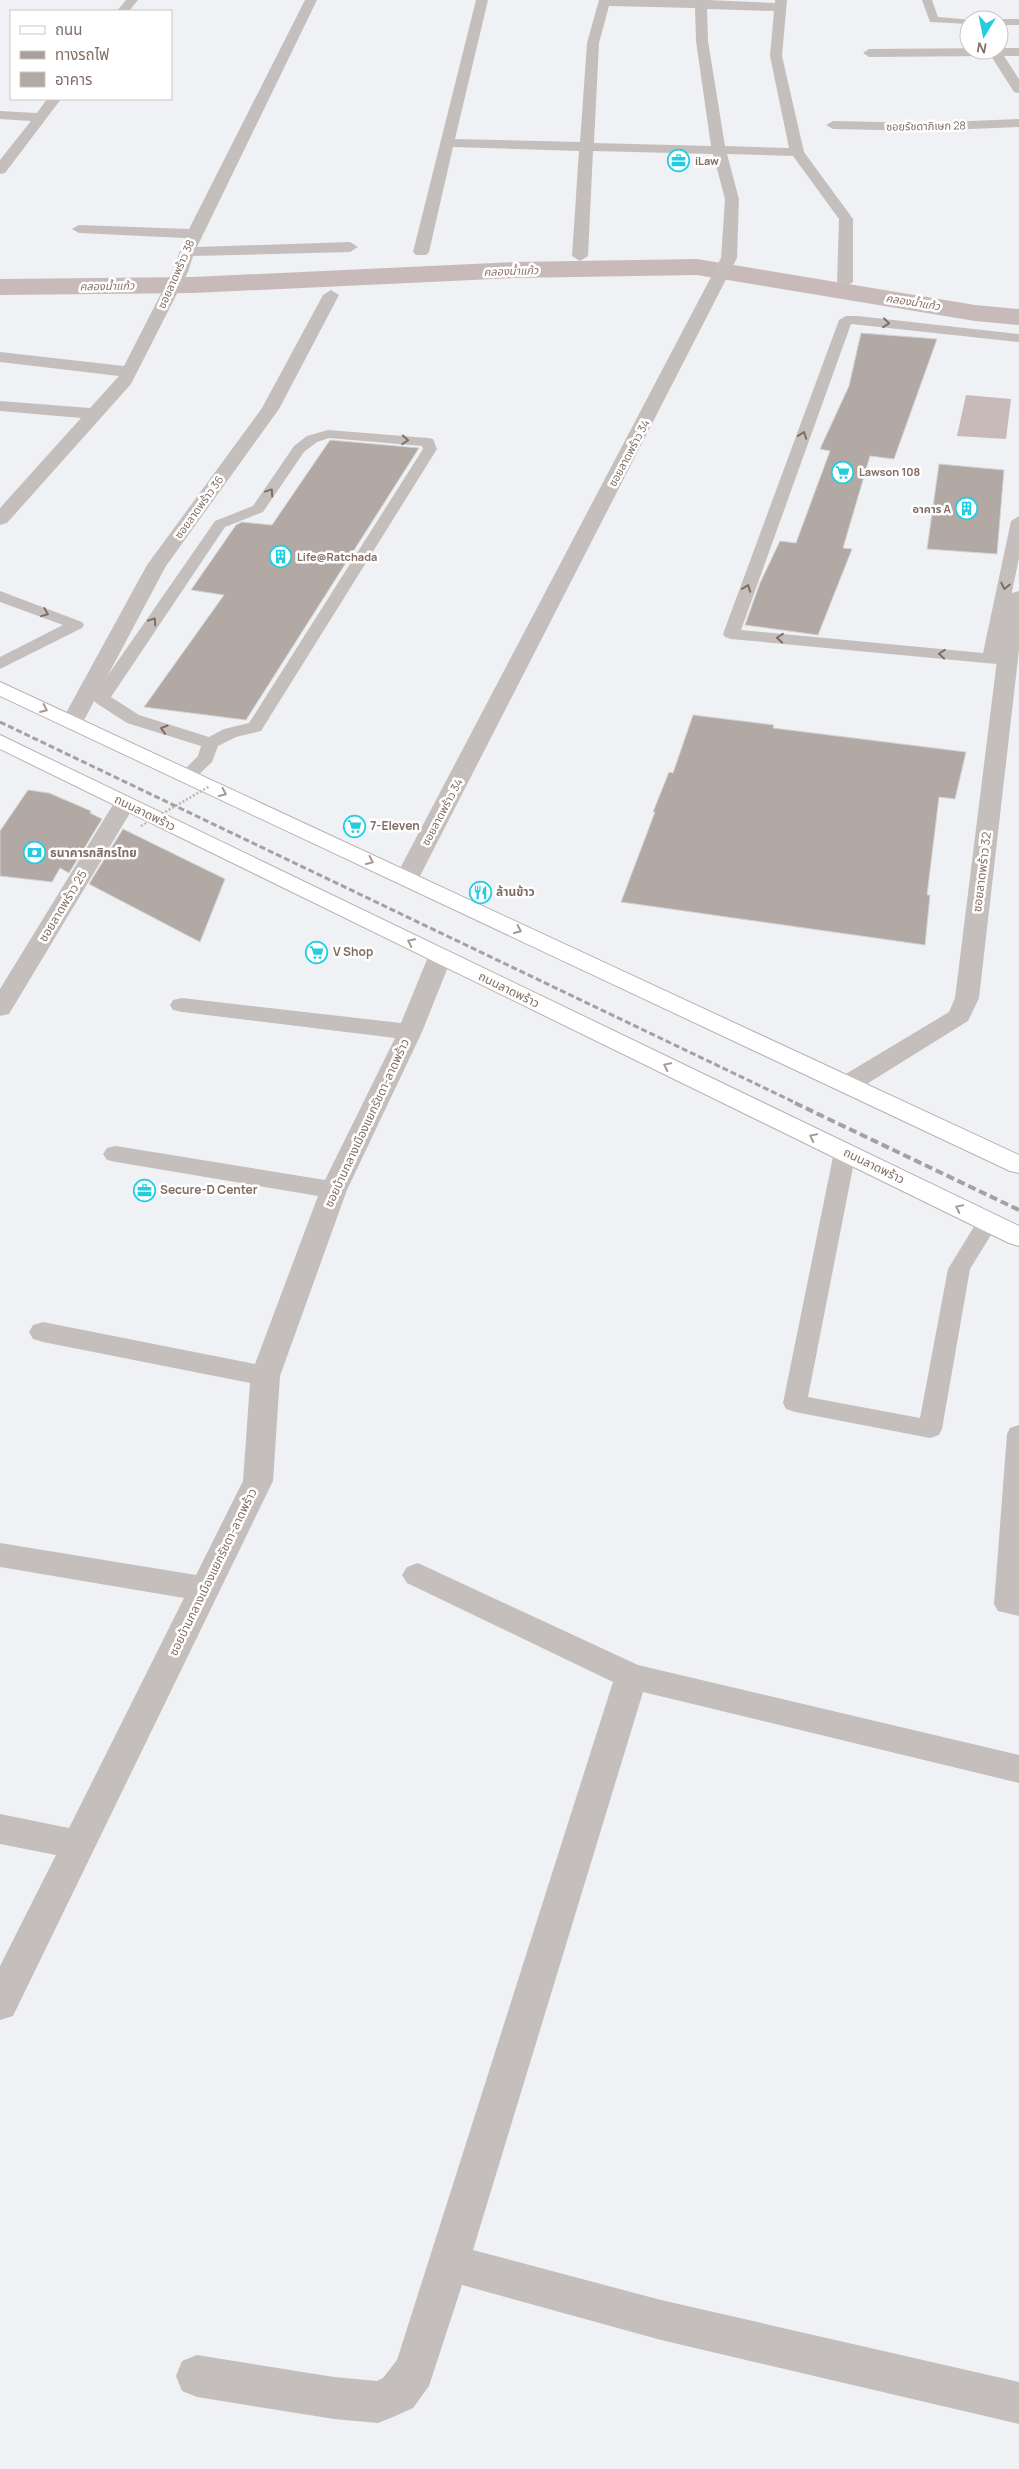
<svg xmlns="http://www.w3.org/2000/svg" width="1019" height="2469" viewBox="0 0 1019 2469" font-family="Manrope,'Noto Sans Thai',sans-serif">
  <style>
    .water { fill: #c8bab9 }
    .lines { fill: none; stroke-linecap: round; stroke-linejoin: round }
    .canal { fill: #c8bab9; fill-rule: evenodd }
    .building { fill: #b2a8a4; stroke: #d3d3d5 }
    .primary-casing { stroke: #b8b3b0; stroke-width: 2 }
    .service { fill: #c4bfbd; fill-rule: evenodd }
    .minor { fill: #c4bfbd; fill-rule: evenodd }
    .primary { fill: #fff; fill-rule: evenodd }
    .rail-far1 { stroke: #a8a09c; stroke-width: 3; stroke-dasharray: 6 3; stroke-linecap: butt }
    .rail { stroke: #a8a09c; stroke-width: 4; stroke-dasharray: 8 4; stroke-linecap: butt }
    .path-bridge { stroke: #bbb7b5; stroke-width: 2.5; stroke-dasharray: 2 2; stroke-linecap: butt }
    .oneway { stroke: #816d64 }
    .oneway2 { stroke: #a79992 }
    .labels { text-anchor: middle; stroke-width: 5; stroke-linejoin: round; paint-order: stroke }
    .far-street-label { font-size: 11px; fill: #816d64; stroke: #fff }
    .far-poi-label { font-size: 11px; font-weight: bold; fill: #816d64; stroke: #fff; text-anchor: start }
    .far-water-label { font-size: 11px; font-style: italic; fill: #8c6e69; stroke: #fff }
    .street-label { font-size: 12px; fill: #816d64; stroke: #fff }
    .poi-label { font-size: 12px; font-weight: bold; fill: #816d64; stroke: #fff; text-anchor: start }
  </style>
  <rect width="100%" height="100%" fill="#f0f1f4"/>
  <polygon class="water" points="966,395 1011,399 1006,439 957,436"/>
  <g class="lines">
    <polygon class="canal" points="697,259 975,305 1019,309 1019,325 975,321 697,275 514,278 193,293 0,295 0,279 193,277 514,262"/>
  </g>
  <g class="building">
    <polygon points="861,333 937,339 894,459 870,456 843,548 852,549 818,635 745,625 760,583 780,541 796,543 830,451 820,449 849,386"/>
    <polygon points="330,440 419,448 246,720 144,707 224,595 191,590 236,525 242,522 272,525"/>
    <polygon points="939,464 1004,470 997,554 927,549"/>
    <polygon points="693,715 774,725 773,728 966,752 955,799 939,797 927,895 930,895 925,945 621,902 655,812 653,812 669,772 673,773"/>
    <polygon points="28,790 49,793 91,811 90,813 102,819 69,873 60,868 52,882 0,876 0,831"/>
    <polygon points="123,829 225,879 200,942 89,884"/>
  </g>
  <g class="lines">
    <defs>
      <g id="primary">
        <polygon points="0,682 1019,1155 1019,1173 1010,1171 0,696"/>
        <polygon points="0,735 1019,1226 1019,1246 1009,1243 0,749"/>
      </g>
    </defs>
    <use href="#primary" class="primary-casing"/>
    <g class="service">
      <polygon points="922,0 932,0 938,17 973,20 969,20 969,24 930,22"/>
      <polygon points="999,19 1019,19 1019,25 999,25 999,20 995,20"/>
      <polygon points="858,316 1019,334 1019,342 851,324 741,630 983,653 1011,521 1019,516 1019,558 999,654 1013,656 1015,660 1013,664 1007,665 731,639 725,637 723,634 839,320 846,316"/>
      <path d="M328,430L428,438L433,439L437,449L261,731L236,737L218,746L212,762L193,780H181L178,776L198,756L201,746L127,723L96,703L93,699L97,691L215,521L253,506L294,446L307,436ZM329,438L422,446L423,449L249,723L224,729L209,737L139,715L111,697L225,527L263,512L304,452L317,442Z"/>
      <polygon points="0,591 82,622 84,625 82,628 0,669 0,657 63,625 0,602"/>
      <polygon points="845,1145 853,1147 856,1152 808,1397 920,1418 948,1269 980,1217 988,1215 996,1217 999,1222 970,1269 942,1429 939,1435 930,1438 795,1412 786,1409 783,1403 834,1152 837,1147"/>
      <polygon points="1019,1425 1019,1616 998,1611 994,1604 1007,1434 1010,1428"/>
    </g>
    <g class="minor">
      <polygon points="126,0 138,0 129,11 117,11"/>
      <polygon points="305,0 317,0 197,247 350,242 358,247 350,252 193,256 188,272 131,384 7,523 0,525 0,508 81,418 0,411 0,401 90,408 119,376 0,362 0,352 124,366 172,272 185,238 79,233 72,229 79,225 189,229"/>
      <path d="M476,0H488L455,139L580,142L587,43L599,0H707L775,3V0H787L782,56L804,152L853,219V282L845,287L837,282L839,219L793,156L727,154L739,199L737,258L419,878L415,883L407,885L399,883L395,878L721,258L725,199L713,154L593,151L588,256L580,261L572,256L579,151L453,147L429,252L426,255H416L413,252ZM609,6L695,8L696,41L711,146L594,143L599,43ZM707,9L774,11L770,56L789,148L725,146L708,41Z"/>
      <polygon points="999,48 1019,48 1019,56 1004,56 1019,79 1019,93 1014,92 991,56 869,57 863,53 869,49"/>
      <polygon points="47,99 61,99 5,173 0,174 0,160 31,121 0,119 0,111 37,113"/>
      <polygon points="1019,119 1019,127 924,131 833,129 826,125 833,121 924,123"/>
      <polygon points="331,290 339,295 279,409 166,566 83,722 79,726 72,728 65,726 61,722 147,565 262,408 323,295"/>
      <polygon points="1019,591 1019,650 979,998 968,1021 857,1090 848,1092 839,1090 835,1084 839,1078 949,1012 955,998 997,660 1009,597 1012,593"/>
      <polygon points="125,796 133,798 136,803 12,1009 9,1014 0,1016 0,989 114,803 117,798"/>
      <polygon points="440,950 449,952 452,957 422,1032 347,1190 280,1376 273,1481 13,2016 0,2020 0,1966 56,1855 0,1844 0,1814 69,1828 184,1598 0,1567 0,1543 196,1575 243,1481 250,1383 43,1342 33,1339 29,1332 33,1325 43,1322 255,1364 318,1196 116,1162 107,1160 103,1154 107,1148 116,1146 325,1180 395,1038 182,1012 173,1010 170,1005 173,1000 182,998 401,1023 428,957 431,952"/>
      <polygon points="418,1563 638,1665 1019,1755 1019,1783 643,1692 473,2250 661,2300 1019,2382 1019,2424 661,2340 462,2285 429,2386 413,2408 393,2417 378,2423 334,2419 197,2397 182,2391 176,2376 182,2361 197,2355 334,2377 377,2381 383,2378 397,2360 613,1682 407,1583 402,1575 407,1567"/>
    </g>
    <use href="#primary" class="primary"/>
    <polyline class="rail-far1" points="0,722 798,1104"/>
    <polyline class="rail" points="795,1103 1019,1210"/>
    <polyline class="path-bridge" points="141,826 210,786"/>
  </g>
  <defs><path id="oneway-chevron" d="M-2-3.5L2.5 0L-2 3.5" fill="none" stroke-width="1.6" stroke-linecap="round" stroke-linejoin="round" transform="scale(1.25)"/></defs>
  <g class="oneway">
    <use href="#oneway-chevron" transform="translate(886 323) rotate(6)"/>
    <use href="#oneway-chevron" transform="translate(803 435) rotate(-70)"/>
    <use href="#oneway-chevron" transform="translate(405 440) rotate(4)"/>
    <use href="#oneway-chevron" transform="translate(270 492) rotate(-56)"/>
    <use href="#oneway-chevron" transform="translate(1005 586) rotate(102)"/>
    <use href="#oneway-chevron" transform="translate(747 588) rotate(-70)"/>
    <use href="#oneway-chevron" transform="translate(45 613) rotate(22)"/>
    <use href="#oneway-chevron" transform="translate(153 621) rotate(-56)"/>
    <use href="#oneway-chevron" transform="translate(780 638) rotate(-175)"/>
    <use href="#oneway-chevron" transform="translate(942 654) rotate(-175)"/>
    <use href="#oneway-chevron" transform="translate(164 729) rotate(-163)"/>
  </g>
  <g class="oneway2">
    <use href="#oneway-chevron" transform="translate(44 709) rotate(25)"/>
    <use href="#oneway-chevron" transform="translate(223 793) rotate(25)"/>
    <use href="#oneway-chevron" transform="translate(370 861) rotate(25)"/>
    <use href="#oneway-chevron" transform="translate(518 930) rotate(25)"/>
    <use href="#oneway-chevron" transform="translate(411 942) rotate(-154)"/>
    <use href="#oneway-chevron" transform="translate(667 1066) rotate(-154)"/>
    <use href="#oneway-chevron" transform="translate(813 1137) rotate(-154)"/>
    <use href="#oneway-chevron" transform="translate(959 1208) rotate(-154)"/>
  </g>
  <defs>
    <symbol id="office-ring" viewBox="-11 -11 22 22"><circle r="9.5" fill="#fff" stroke="#24cce0" stroke-width="1.5"/><path d="M-6-3h4V-5.5h4V-3h4V5H-6ZM-1-4.5V-3h2v-1.5ZM-6 0V1H6V0Z" fill="#24cce0"/></symbol>
    <symbol id="supermarket-ring" viewBox="-11 -11 22 22"><circle r="9.5" fill="#fff" stroke="#24cce0" stroke-width="1.5"/><path d="M-6-5.5h2.5l.6 2H6L4.5 2H-2.5L-4.4-4H-6ZM-1.5 3.2a1.3 1.3 0 1 0 .1 0ZM3 3.2a1.3 1.3 0 1 0 .1 0Z" fill="#24cce0"/></symbol>
    <symbol id="building-ring" viewBox="-11 -11 22 22"><circle r="9.5" fill="#fff" stroke="#24cce0" stroke-width="1.5"/><path d="M-4-6H4V6H1V3H-1V6H-4ZM-2.5-4.3h1.7v1.8h-1.7ZM.8-4.3h1.7v1.8H.8ZM-2.5-1h1.7V.8h-1.7ZM.8-1h1.7V.8H.8Z" fill="#24cce0"/></symbol>
    <symbol id="bank-ring" viewBox="-11 -11 22 22"><circle r="9.5" fill="#fff" stroke="#24cce0" stroke-width="1.5"/><path d="M-6-4H6V4H-6ZM0-2.3a2.3 2.3 0 1 0 0 4.6a2.3 2.3 0 1 0 0-4.6Z" fill="#24cce0"/></symbol>
    <symbol id="restaurant-ring" viewBox="-11 -11 22 22"><circle r="9.5" fill="#fff" stroke="#24cce0" stroke-width="1.5"/><path d="M-5-6h1v4h1v-4h1v4h1v-4h1v5L-1.5 .5V6h-2V.5L-5-1ZM5-6V6H3V1.5H1.5Q1.5-4 5-6Z" fill="#24cce0"/></symbol>
  </defs>
  <g fill-rule="evenodd">
    <use href="#office-ring" x="666" y="148" width="25" height="25"/>
    <use href="#supermarket-ring" x="830" y="460" width="25" height="25"/>
    <use href="#building-ring" x="954" y="496" width="25" height="25"/>
    <use href="#building-ring" x="268" y="544" width="25" height="25"/>
    <use href="#supermarket-ring" x="342" y="814" width="25" height="25"/>
    <use href="#bank-ring" x="22" y="840" width="25" height="25"/>
    <use href="#restaurant-ring" x="468" y="880" width="25" height="25"/>
    <use href="#supermarket-ring" x="304" y="940" width="25" height="25"/>
    <use href="#office-ring" x="132" y="1178" width="25" height="25"/>
  </g>
  <g class="labels">
    <g class="far-street-label">
      <text transform="translate(926 126) rotate(-1)" y="4">ซอยรัชดาภิเษก 28</text>
      <text transform="translate(176 274) rotate(-66)" y="4">ซอยลาดพร้าว 38</text>
      <text transform="translate(629 453) rotate(-62)" y="4">ซอยลาดพร้าว 34</text>
      <text transform="translate(199 507) rotate(-54)" y="4">ซอยลาดพร้าว 36</text>
      <text transform="translate(442 812) rotate(-62)" y="4">ซอยลาดพร้าว 34</text>
    </g>
    <g class="far-poi-label">
      <text x="695" y="165">iLaw</text>
      <text x="859" y="476">Lawson 108</text>
      <text x="951" y="513" text-anchor="end">อาคาร A</text>
      <text x="297" y="561">Life@Ratchada</text>
    </g>
    <g class="far-water-label">
      <text transform="translate(511 271) rotate(-2)" y="4">คลองน้ำแก้ว</text>
      <text transform="translate(107 286) rotate(-1)" y="4">คลองน้ำแก้ว</text>
      <text transform="translate(913 302) rotate(9)" y="4">คลองน้ำแก้ว</text>
    </g>
    <g class="street-label">
      <text transform="translate(145 813) rotate(26)" y="4">ถนนลาดพร้าว</text>
      <text transform="translate(982 872) rotate(-83)" y="4">ซอยลาดพร้าว 32</text>
      <text transform="translate(63 906) rotate(-59)" y="4">ซอยลาดพร้าว 25</text>
      <text transform="translate(509 990) rotate(26)" y="4">ถนนลาดพร้าว</text>
      <text transform="translate(367 1123) rotate(-65)" y="4">ซอยบ้านกลางเมืองแยกรัชดา-ลาดพร้าว</text>
      <text transform="translate(874 1166) rotate(26)" y="4">ถนนลาดพร้าว</text>
      <text transform="translate(213 1572) rotate(-64)" y="4">ซอยบ้านกลางเมืองแยกรัชดา-ลาดพร้าว</text>
    </g>
    <g class="poi-label">
      <text x="370" y="830">7-Eleven</text>
      <text x="50" y="857">ธนาคารกสิกรไทย</text>
      <text x="496" y="896">ล้านข้าว</text>
      <text x="333" y="956">V Shop</text>
      <text x="160" y="1194">Secure-D Center</text>
    </g>
  </g>
  <rect x="10" y="10" width="162" height="90" fill="#ffffff" stroke="#cdc5c1"/>
  <rect x="20" y="26" width="25" height="8" fill="#ffffff" stroke="#cdc5c1"/>
  <text x="55" y="35" font-size="15" fill="#816d64">ถนน</text>
  <rect x="20" y="51" width="25" height="8" fill="#a8a09c" stroke="#cdc5c1"/>
  <text x="55" y="60" font-size="15" fill="#816d64">ทางรถไฟ</text>
  <rect x="20" y="72" width="25" height="15" fill="#b2a8a4" stroke="#cdc5c1"/>
  <text x="55" y="85" font-size="15" fill="#816d64">อาคาร</text>
  <g transform="translate(984 35) rotate(190)"><circle r="24" fill="#ffffff" stroke="#cdc5c1"/>
  <path d="M0-4L9 19L0 12L-9 19Z" fill="#24cce0"/>
  <text y="-8" font-size="14" font-weight="bold" text-anchor="middle" fill="#816d64">N</text>
  </g>
</svg>
